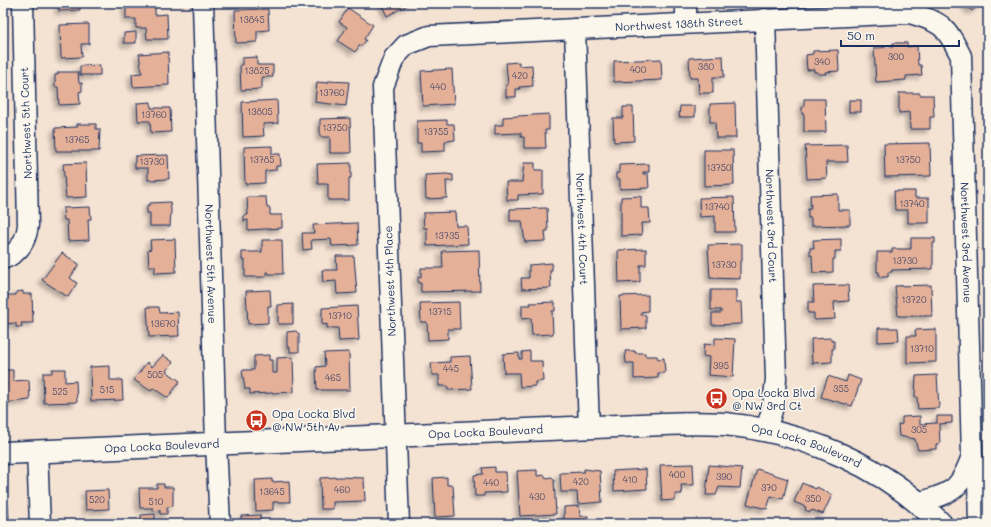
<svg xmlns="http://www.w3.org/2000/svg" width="991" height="527" viewBox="0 0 991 527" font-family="Mali,sans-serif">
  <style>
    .building { fill: #e5b098; stroke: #1b2f5e; filter: url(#shadow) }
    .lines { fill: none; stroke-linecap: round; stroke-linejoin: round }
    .minor-casing { stroke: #1b2f5e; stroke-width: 23 }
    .major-casing { stroke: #1b2f5e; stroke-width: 25 }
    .minor { stroke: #fbf7ec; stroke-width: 20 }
    .major { stroke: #fbf7ec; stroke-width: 22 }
    .labels { text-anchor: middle; stroke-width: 3.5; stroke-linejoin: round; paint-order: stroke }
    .number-label { font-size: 9px; fill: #4e4f6c }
    .street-label { font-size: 11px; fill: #1b2f5e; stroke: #fbf7ec }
    .poi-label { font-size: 11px; fill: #1b2f5e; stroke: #fbf7ec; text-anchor: start }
  </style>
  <defs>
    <filter id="shadow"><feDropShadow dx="-3.5" dy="3.5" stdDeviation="2" flood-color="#0004"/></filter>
  </defs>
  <rect width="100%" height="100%" fill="#f4e2d3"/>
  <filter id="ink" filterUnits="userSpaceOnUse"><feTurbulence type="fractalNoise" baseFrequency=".025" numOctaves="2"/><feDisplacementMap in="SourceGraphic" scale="8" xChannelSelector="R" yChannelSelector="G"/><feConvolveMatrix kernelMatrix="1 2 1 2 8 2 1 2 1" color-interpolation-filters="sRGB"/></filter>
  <g filter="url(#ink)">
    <g class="building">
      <polygon points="59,3 80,3 80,10 59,11"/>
      <polygon points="381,3 411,3 387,16"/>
      <polygon points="963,3 981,3 972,11"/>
      <polygon points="126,4 155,4 155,15 167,14 168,39 147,39 146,28 136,28 136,19 126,19"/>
      <polygon points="348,8 373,25 364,39 366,40 362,46 360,45 355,52 338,41 347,27 339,22"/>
      <polygon points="268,9 269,30 257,31 257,42 236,43 235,10"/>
      <polygon points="89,24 89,44 81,44 82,57 61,58 60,25"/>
      <polygon points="136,32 136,43 124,43 124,33"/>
      <polygon points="893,43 907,43 907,47 917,46 918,65 921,65 922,75 906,76 906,80 876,82 874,48 893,47"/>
      <polygon points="838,50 839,71 825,72 826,74 818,74 818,72 814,72 814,69 807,70 806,55 813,54 813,51"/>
      <polygon points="168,52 169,85 133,87 132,74 142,73 139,54"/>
      <polygon points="723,56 724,77 713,77 713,93 699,93 698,78 690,78 689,58"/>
      <polygon points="257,57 257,65 273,65 273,77 262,77 262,89 241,90 240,65 242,65 242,58"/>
      <polygon points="661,59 662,80 614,82 614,61"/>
      <polygon points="519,62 519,66 532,65 533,86 519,87 520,89 516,89 516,97 506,97 506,85 508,85 506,63"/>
      <polygon points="100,65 100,75 80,75 80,66"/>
      <polygon points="452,69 454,104 423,106 421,71"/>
      <polygon points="58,72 78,72 79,83 82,83 82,91 79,92 80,104 59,105 58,87 55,87 55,75 58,74"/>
      <polygon points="328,81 349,82 346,106 315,102 317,82 328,83"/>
      <polygon points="899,93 920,93 920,95 933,95 934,117 930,117 930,129 910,129 909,112 899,113"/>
      <polygon points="804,99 825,99 826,132 804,132 804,114 802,114 802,107 804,107"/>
      <polygon points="277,100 278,123 263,124 264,136 243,137 242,102"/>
      <rect x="849" y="100" width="12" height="12"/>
      <polygon points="151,102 151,108 170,108 171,132 151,133 150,121 138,121 137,103"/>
      <polygon points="735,103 736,138 716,138 715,122 710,122 710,104"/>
      <polygon points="680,106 695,106 695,117 679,117"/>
      <polygon points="623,107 633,107 634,141 614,142 613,118 623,118"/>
      <polygon points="549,114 549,130 545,130 546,148 524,148 524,137 521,137 521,133 495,134 495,125 503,125 503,117"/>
      <polygon points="350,118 351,153 330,153 330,137 320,137 320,119"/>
      <polygon points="447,120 447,124 454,124 455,140 445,141 445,151 421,152 421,143 417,143 417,121"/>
      <polygon points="77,124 96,124 96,129 100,129 99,151 56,151 55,128 77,127"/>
      <polygon points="930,143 931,176 885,177 884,144"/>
      <polygon points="847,145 848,162 826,162 827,178 807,179 805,146"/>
      <polygon points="272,146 272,154 280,154 281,166 276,166 276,170 265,171 265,183 245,184 244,147"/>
      <polygon points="704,150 733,150 734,185 704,186"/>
      <polygon points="168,155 169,179 148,180 148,168 135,168 135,156"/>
      <polygon points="86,163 87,197 66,198 63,164"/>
      <polygon points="351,163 351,178 349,178 349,200 328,200 328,184 318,184 317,164"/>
      <polygon points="524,163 535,163 535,170 543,170 543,194 518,195 518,200 507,200 506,182 522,182"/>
      <polygon points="649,164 649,172 643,172 643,174 648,174 649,188 620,189 620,179 616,179 616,173 619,173 619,165"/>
      <polygon points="446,174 453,175 453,181 446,181 447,198 426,199 425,175"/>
      <polygon points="894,191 915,191 915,198 929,198 929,223 908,223 908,210 895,210"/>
      <polygon points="838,194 838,210 850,210 850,225 811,226 811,218 808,218 808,209 811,209 810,195"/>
      <polygon points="641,196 641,208 649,208 650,223 641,223 642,235 621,236 621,197"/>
      <polygon points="247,197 266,197 267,208 270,208 270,215 282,215 282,228 248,230 248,220 244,221 244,215 248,215"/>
      <polygon points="734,197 735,232 715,232 715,216 700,217 699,198"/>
      <polygon points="170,202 171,210 170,226 150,226 150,213 147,213 147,205 150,205 150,203"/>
      <polygon points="90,207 91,219 88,219 89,240 68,241 67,220 64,220 63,208"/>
      <polygon points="547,208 548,231 545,231 546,241 525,242 522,221 510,221 510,209"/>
      <polygon points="455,212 456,226 467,226 468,244 427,246 427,228 424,228 423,213"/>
      <polygon points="357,223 358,245 332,246 331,239 311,240 312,249 303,250 302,233 314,233 313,225"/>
      <polygon points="911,238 935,238 935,243 933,243 933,269 892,270 892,272 888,272 888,277 879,277 879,272 877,272 877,252 892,252 892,249 911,249"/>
      <polygon points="175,239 176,272 155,273 155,266 149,266 148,250 151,249 150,240"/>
      <polygon points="841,239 841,251 835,251 835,259 833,259 833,272 813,273 812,255 810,255 810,248 814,248 813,240"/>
      <polygon points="262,240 282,240 283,274 268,274 268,272 266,272 266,277 245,277 245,260 242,260 242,252 262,252"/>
      <polygon points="742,244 742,261 740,261 740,279 710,278 708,245"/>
      <polygon points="646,249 646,265 640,265 640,282 619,283 618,250"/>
      <polygon points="479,250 480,291 421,292 421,283 418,283 418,277 421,277 421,268 443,268 442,251"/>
      <polygon points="62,253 79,264 70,278 77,283 68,297 42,280"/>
      <polygon points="336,256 354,256 357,293 337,294 336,281 323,282 322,270 337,270"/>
      <polygon points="552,263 552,270 550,270 551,288 522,289 521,278 529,278 529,265"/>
      <polygon points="848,285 849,301 834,302 835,319 814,320 814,313 808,313 808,302 814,302 813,286"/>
      <polygon points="931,285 932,316 898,316 895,286"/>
      <polygon points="270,290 271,306 268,306 268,323 248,324 246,291"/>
      <polygon points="711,290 736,290 736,302 741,302 742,324 712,325 712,313 721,313 721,310 711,310"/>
      <polygon points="23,291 23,294 32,294 33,323 21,323 22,327 16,327 16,323 3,324 3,295 16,295 16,292"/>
      <polygon points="648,295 648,311 641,312 641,315 646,315 646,328 621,329 620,296"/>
      <polygon points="459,302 460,329 448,329 448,339 428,340 427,322 421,322 420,303"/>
      <polygon points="555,302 555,311 552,311 553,334 532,335 531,318 522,319 522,305 531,305 530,303"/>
      <polygon points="293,304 293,324 278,324 278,305"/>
      <polygon points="357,306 359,340 339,341 338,328 327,328 327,324 322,325 322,308"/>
      <polygon points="147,307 159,307 160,313 178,312 179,336 149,337"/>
      <polygon points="878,328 898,328 899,341 878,342"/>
      <polygon points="936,329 936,362 907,363 907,336 916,336 915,330"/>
      <polygon points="296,331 299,334 299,352 290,352 290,347 287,347 287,332"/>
      <polygon points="715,338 735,339 733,377 708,375 709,357 703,356 704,344 715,345"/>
      <polygon points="831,338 831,341 834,341 834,349 832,349 832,362 812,363 811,339"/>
      <polygon points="530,351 530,361 542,361 543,381 535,382 535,386 520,387 519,373 504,373 503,354 519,353 519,359 522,359 522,352"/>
      <polygon points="625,351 635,351 635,353 645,353 645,356 657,356 658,359 664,358 665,373 658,373 658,378 634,379 634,363 626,363"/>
      <polygon points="349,352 350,390 317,390 316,367 325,366 324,353"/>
      <polygon points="163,355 173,362 166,371 180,381 168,398 153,388 151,391 134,380 147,362 152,367"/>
      <polygon points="269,355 269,360 272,360 272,373 277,373 277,358 293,357 294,392 250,394 250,389 245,389 242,370 254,370 254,356"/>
      <polygon points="470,356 472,389 448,390 448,386 439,386 439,375 432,375 431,363 450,362 450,357"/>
      <polygon points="110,366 110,380 122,380 123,400 91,401 90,367"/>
      <polygon points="52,369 65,369 65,382 76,381 77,402 44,403 43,373 52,373"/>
      <polygon points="3,370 13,370 13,381 29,380 30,400 3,403"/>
      <polygon points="848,375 861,380 852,406 821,397 828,376 846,382"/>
      <polygon points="937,375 939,408 918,409 917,397 915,397 916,376"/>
      <polygon points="920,416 920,424 937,423 937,416 952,416 952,423 939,424 940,444 936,444 936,449 918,450 915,439 899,436 898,425 902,424 902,417"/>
      <polygon points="693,464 694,485 681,485 682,494 675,494 675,500 662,501 660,465"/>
      <polygon points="709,465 742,468 740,488 719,487 716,495 706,495"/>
      <polygon points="495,467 495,472 506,472 507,492 484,493 484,496 475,496 474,475 483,474 482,468"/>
      <polygon points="584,469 600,471 602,502 578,504 577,492 561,492 560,473 584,472"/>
      <polygon points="646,469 647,489 614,491 613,471"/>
      <polygon points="757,469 788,479 783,499 771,496 767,509 747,504"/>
      <polygon points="537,470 537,476 545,475 545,478 552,477 554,480 556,514 520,516 517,471"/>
      <polygon points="340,477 364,478 365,501 333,502 333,509 321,509 320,478"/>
      <polygon points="447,477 447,485 453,485 455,516 435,517 433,478"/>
      <polygon points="272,479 272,482 289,481 290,502 273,502 273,510 256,511 255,480"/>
      <polygon points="802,483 816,489 817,487 832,495 823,514 812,510 810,512 805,510 806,507 794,502"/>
      <polygon points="157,484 164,484 164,487 173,487 173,506 167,507 167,514 160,514 160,510 153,511 153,508 140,508 139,488 157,488"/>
      <polygon points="108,490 109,509 86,510 85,491"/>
      <polygon points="3,505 8,505 9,520 4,520 5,524 3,524"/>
      <polygon points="579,506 580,516 588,516 588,524 564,524 564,507"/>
      <polygon points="155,514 155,524 141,524 141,515"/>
      <polygon points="260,515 261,524 241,524 241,516"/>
    </g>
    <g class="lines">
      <defs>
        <g id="minor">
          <path id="s1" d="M203,3L216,444L220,524"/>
          <polyline points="686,3 686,23"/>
          <path id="s2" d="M765,19L776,379L773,407L766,430"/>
          <path id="s3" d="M575,29L589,428"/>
          <path d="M3,259C19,253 26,242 28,225L23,3"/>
          <polyline points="37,451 40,524"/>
          <path d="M918,503C953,492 959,492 972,456"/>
          <path id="s4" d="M399,524L383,87L394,58L406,45L429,36L910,13C943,23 945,25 961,56L972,456L978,479L979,524"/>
        </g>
        <g id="major">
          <path id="s5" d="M3,453L664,424C684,423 705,423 725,424C804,432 885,466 941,524"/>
        </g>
      </defs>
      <use href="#minor" class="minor-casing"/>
      <use href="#major" class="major-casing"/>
      <use href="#minor" class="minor"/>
      <use href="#major" class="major"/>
    </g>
  </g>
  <defs>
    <symbol id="bus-disc" viewBox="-11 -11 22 22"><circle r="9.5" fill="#c8321e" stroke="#fbf7ec"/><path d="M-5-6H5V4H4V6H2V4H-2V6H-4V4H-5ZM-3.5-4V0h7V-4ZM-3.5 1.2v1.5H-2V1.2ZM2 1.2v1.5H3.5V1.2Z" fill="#fff"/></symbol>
  </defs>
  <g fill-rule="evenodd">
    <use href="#bus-disc" x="704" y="386" width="25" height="25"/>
    <use href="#bus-disc" x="244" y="408" width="25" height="25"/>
  </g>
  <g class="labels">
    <g class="number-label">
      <text x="252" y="23">13845</text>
      <text x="896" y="60">300</text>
      <text x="822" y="65">340</text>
      <text x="706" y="70">380</text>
      <text x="638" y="73">400</text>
      <text x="257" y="74">13825</text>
      <text x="520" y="79">420</text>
      <text x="438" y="90">440</text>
      <text x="332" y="96">13760</text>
      <text x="260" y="115">13805</text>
      <text x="154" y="118">13760</text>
      <text x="335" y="131">13750</text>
      <text x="436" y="135">13755</text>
      <text x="77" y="143">13765</text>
      <text x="262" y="163">13785</text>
      <text x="908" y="163">13750</text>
      <text x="152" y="165">13730</text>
      <text x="719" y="171">13750</text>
      <text x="912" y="207">13740</text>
      <text x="717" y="210">13740</text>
      <text x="447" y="239">13735</text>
      <text x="905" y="264">13730</text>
      <text x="724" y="268">13730</text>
      <text x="914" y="303">13720</text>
      <text x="440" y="315">13715</text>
      <text x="340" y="319">13710</text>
      <text x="163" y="327">13670</text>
      <text x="922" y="352">13710</text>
      <text x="721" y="369">395</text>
      <text x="451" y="372">445</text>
      <text x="155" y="378">505</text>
      <text x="333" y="381">465</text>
      <text x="841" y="392">355</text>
      <text x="107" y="393">515</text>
      <text x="60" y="395">525</text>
      <text x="919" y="433">305</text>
      <text x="677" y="478">400</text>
      <text x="724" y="480">390</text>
      <text x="630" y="483">410</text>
      <text x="581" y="485">420</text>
      <text x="491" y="486">440</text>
      <text x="769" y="491">370</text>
      <text x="342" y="493">460</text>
      <text x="272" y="495">13645</text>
      <text x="537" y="500">430</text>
      <text x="813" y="502">350</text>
      <text x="97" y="503">520</text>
      <text x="156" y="505">510</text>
    </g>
    <g class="street-label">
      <text dy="4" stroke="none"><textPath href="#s4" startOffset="761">Northwest 138th Street</textPath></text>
      <text transform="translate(26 123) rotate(-92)" y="4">Northwest 5th Court</text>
      <text dy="4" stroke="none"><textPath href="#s2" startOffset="207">Northwest 3rd Court</textPath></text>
      <text dy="4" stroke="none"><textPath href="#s3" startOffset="200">Northwest 4th Court</textPath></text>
      <text dy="4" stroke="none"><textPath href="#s4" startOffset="1249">Northwest 3rd Avenue</textPath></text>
      <text dy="4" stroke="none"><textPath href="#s1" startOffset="261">Northwest 5th Avenue</textPath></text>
      <text transform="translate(390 281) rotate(-92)" y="4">Northwest 4th Place</text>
      <text dy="4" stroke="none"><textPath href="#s5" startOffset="483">Opa Locka Boulevard</textPath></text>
      <text dy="4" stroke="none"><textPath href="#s5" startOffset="159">Opa Locka Boulevard</textPath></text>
      <text dy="4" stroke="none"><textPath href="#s5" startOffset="807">Opa Locka Boulevard</textPath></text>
    </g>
    <g class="poi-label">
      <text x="732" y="397">Opa Locka Blvd<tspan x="732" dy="13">@ NW 3rd Ct</tspan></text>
      <text x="272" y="418">Opa Locka Blvd<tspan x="272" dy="13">@ NW 5th Av</tspan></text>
    </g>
  </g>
  <rect width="991" height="527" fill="none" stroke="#fbf7ec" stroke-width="16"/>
  <rect x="8" y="8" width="975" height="511" fill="none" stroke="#1b2f5e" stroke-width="1.5" filter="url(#ink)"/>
  <path d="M841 40v6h118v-6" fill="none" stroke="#1b2f5e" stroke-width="2"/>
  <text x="847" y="40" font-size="12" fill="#1b2f5e" stroke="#fbf7ec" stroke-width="3" paint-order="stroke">50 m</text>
</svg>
